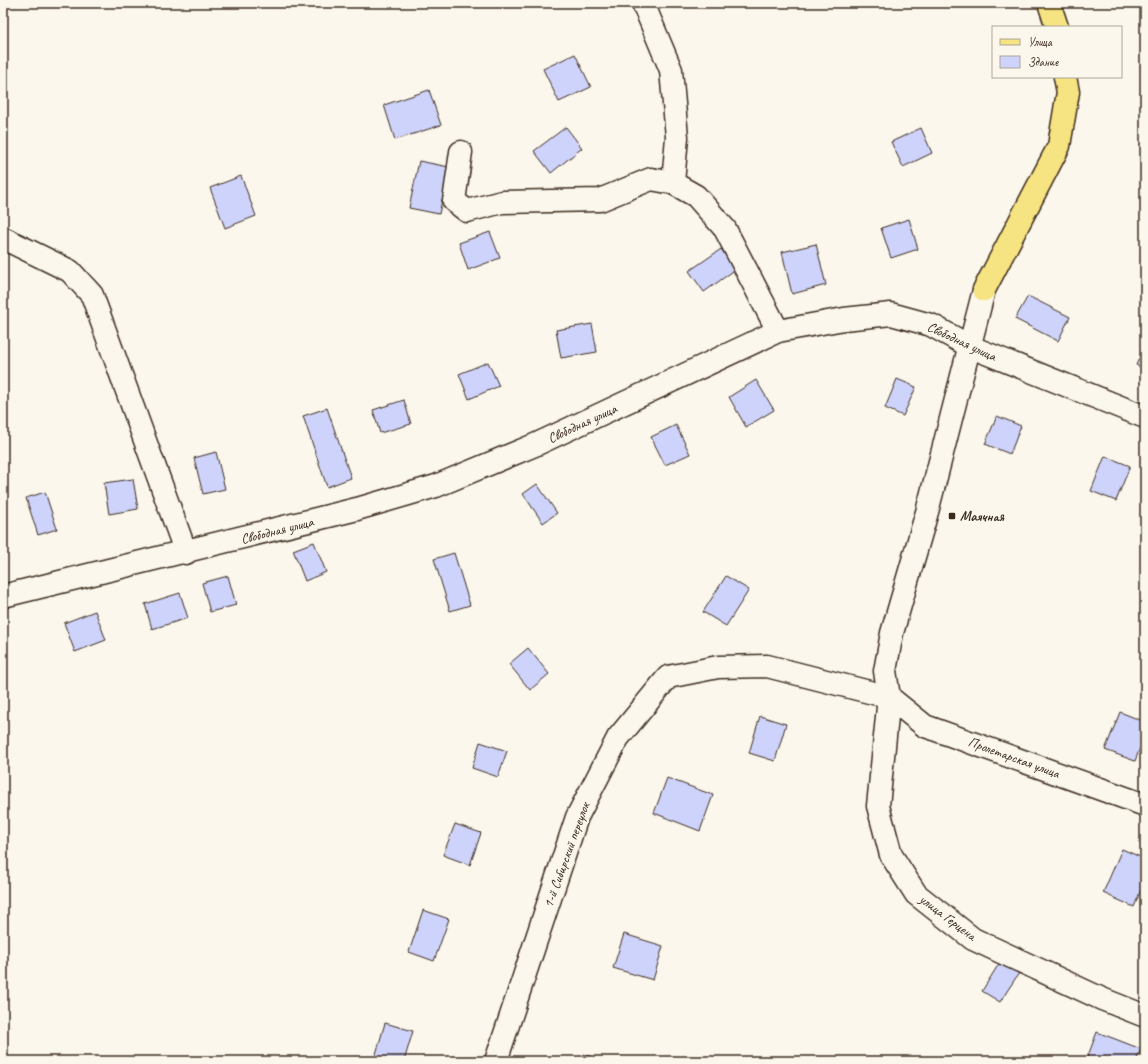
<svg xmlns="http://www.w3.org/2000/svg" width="1148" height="1064" viewBox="0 0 1148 1064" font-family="Caveat,sans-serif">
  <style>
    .building { fill: #ced3fb; stroke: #3b2a1e }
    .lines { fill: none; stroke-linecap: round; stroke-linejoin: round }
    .minor-casing { stroke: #3b2a1e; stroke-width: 25 }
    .major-casing { stroke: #3b2a1e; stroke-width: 25 }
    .minor { stroke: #fbf7ec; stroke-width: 22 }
    .major { stroke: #f6e381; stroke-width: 22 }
    .poi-dot { fill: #3b2a1e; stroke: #fbf7ec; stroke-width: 1.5 }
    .labels { text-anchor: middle; stroke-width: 4; stroke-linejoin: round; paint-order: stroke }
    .street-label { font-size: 14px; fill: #3b2a1e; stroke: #fbf7ec }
    .poi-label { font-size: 14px; font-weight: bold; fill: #3b2a1e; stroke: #fbf7ec; text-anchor: start }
  </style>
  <rect width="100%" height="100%" fill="#fbf7ec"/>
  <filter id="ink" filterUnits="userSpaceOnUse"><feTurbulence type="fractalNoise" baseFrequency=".025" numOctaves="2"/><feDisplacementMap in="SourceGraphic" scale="8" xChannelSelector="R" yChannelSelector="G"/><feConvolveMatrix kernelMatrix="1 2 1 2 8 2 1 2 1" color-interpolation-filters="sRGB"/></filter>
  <g filter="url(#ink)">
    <g class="building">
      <polygon points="575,54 591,87 559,102 543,69"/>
      <polygon points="429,90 441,125 395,140 384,105"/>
      <polygon points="566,127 582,148 551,173 534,151"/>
      <polygon points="921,128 932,153 903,167 891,142"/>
      <polygon points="419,161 449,167 439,214 409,208"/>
      <polygon points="241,176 256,216 225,228 210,188"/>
      <polygon points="909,219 918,249 891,258 881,228"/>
      <polygon points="490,232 500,258 468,270 459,243"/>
      <polygon points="816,244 826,285 792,294 782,252"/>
      <polygon points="721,249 736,269 704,292 689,271"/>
      <polygon points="1028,296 1070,317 1058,341 1015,319"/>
      <polygon points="592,324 597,352 561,358 556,330"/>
      <polygon points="1145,346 1145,369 1136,365"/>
      <polygon points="488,362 499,386 469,399 459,374"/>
      <polygon points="897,379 916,387 903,416 885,408"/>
      <polygon points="756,380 774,410 746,427 729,397"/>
      <polygon points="404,400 411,424 380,433 373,410"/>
      <polygon points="327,408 351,478 327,487 303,416"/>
      <polygon points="997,416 1021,426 1010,454 985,444"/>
      <polygon points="676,425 690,454 665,465 651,437"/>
      <polygon points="216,452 225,489 203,494 194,458"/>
      <polygon points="1105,456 1130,466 1116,501 1091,491"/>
      <polygon points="133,479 138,509 109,514 104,483"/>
      <polygon points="537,484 557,513 543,523 523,494"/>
      <polygon points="45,492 57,529 38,535 26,498"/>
      <polygon points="314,542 326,572 305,581 293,550"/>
      <polygon points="454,553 470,605 450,611 434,559"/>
      <polygon points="228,576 236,605 210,612 202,583"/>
      <polygon points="726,576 749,590 726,626 703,612"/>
      <polygon points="180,593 188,618 152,629 145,604"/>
      <polygon points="95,611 106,640 75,652 64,623"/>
      <polygon points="528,648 549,674 530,690 509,664"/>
      <polygon points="1120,712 1145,722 1145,735 1135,761 1105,750"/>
      <polygon points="760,716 786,724 775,761 749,753"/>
      <polygon points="480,742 507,751 498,777 472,768"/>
      <polygon points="667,778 713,795 700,831 654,813"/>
      <polygon points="455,824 481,833 470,865 443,855"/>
      <polygon points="1122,849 1145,859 1145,880 1134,907 1103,893"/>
      <polygon points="423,910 449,919 434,961 409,952"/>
      <polygon points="624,934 663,946 653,980 613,968"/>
      <polygon points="1000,962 1019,973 1000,1002 982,991"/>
      <polygon points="385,1023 413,1031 404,1061 374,1061"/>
      <polygon points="1097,1032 1141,1049 1136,1061 1086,1061"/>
      <polygon points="584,1054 602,1061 581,1061"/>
    </g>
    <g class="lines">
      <defs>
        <g id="minor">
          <polyline points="643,3 671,70 677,137 673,183"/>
          <polyline points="461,152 454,201 467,211 502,202 600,200 651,179 673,183 696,196 725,229 778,331"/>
          <polyline points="3,238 70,271 92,295 186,553"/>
          <polyline points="984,290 927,512 892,633 885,671 889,697 878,806 891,855 916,894 973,939 1102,999 1145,1016"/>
          <polyline points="3,596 357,509 436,486 537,444 778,331 844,319 891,314 931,325 971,347 1145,417"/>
          <polyline points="496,1061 577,817 618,738 668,677 718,667 767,666 889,697 925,726 1145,805"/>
        </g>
        <g id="major">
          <polyline points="1049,3 1057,27"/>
          <polyline points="984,290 1059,146 1068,92 1065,77"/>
        </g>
      </defs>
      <use href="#minor" class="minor-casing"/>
      <use href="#major" class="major-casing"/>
      <use href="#minor" class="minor"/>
      <use href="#major" class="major"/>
    </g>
  </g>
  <rect class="poi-dot" x="948" y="512" width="8" height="8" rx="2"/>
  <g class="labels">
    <g class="street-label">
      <text transform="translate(962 341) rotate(25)" y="5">Свободная улица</text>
      <text transform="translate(582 423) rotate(-25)" y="5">Свободная улица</text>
      <text transform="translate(277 530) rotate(-14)" y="5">Свободная улица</text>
      <text transform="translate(1014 757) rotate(20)" y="5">Пролетарская улица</text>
      <text transform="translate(566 855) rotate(-70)" y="5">1-й Сибирский переулок</text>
      <text transform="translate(948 917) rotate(37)" y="5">улица Герцена</text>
    </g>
    <g class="poi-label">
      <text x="960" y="521">Маячная</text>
    </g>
  </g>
  <rect width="1148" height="1064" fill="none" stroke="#fbf7ec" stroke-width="16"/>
  <rect x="8" y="8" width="1132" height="1048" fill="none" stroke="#3b2a1e" stroke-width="1.5" filter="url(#ink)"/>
  <rect x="992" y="26" width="130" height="52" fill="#fbf7ec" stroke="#aea59a"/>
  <rect x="1000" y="39" width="20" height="6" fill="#f6e381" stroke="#aea59a"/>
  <text x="1028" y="46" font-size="12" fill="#3b2a1e">Улица</text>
  <rect x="1000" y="56" width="20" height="12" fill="#ced3fb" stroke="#aea59a"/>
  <text x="1028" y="66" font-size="12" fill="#3b2a1e">Здание</text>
</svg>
